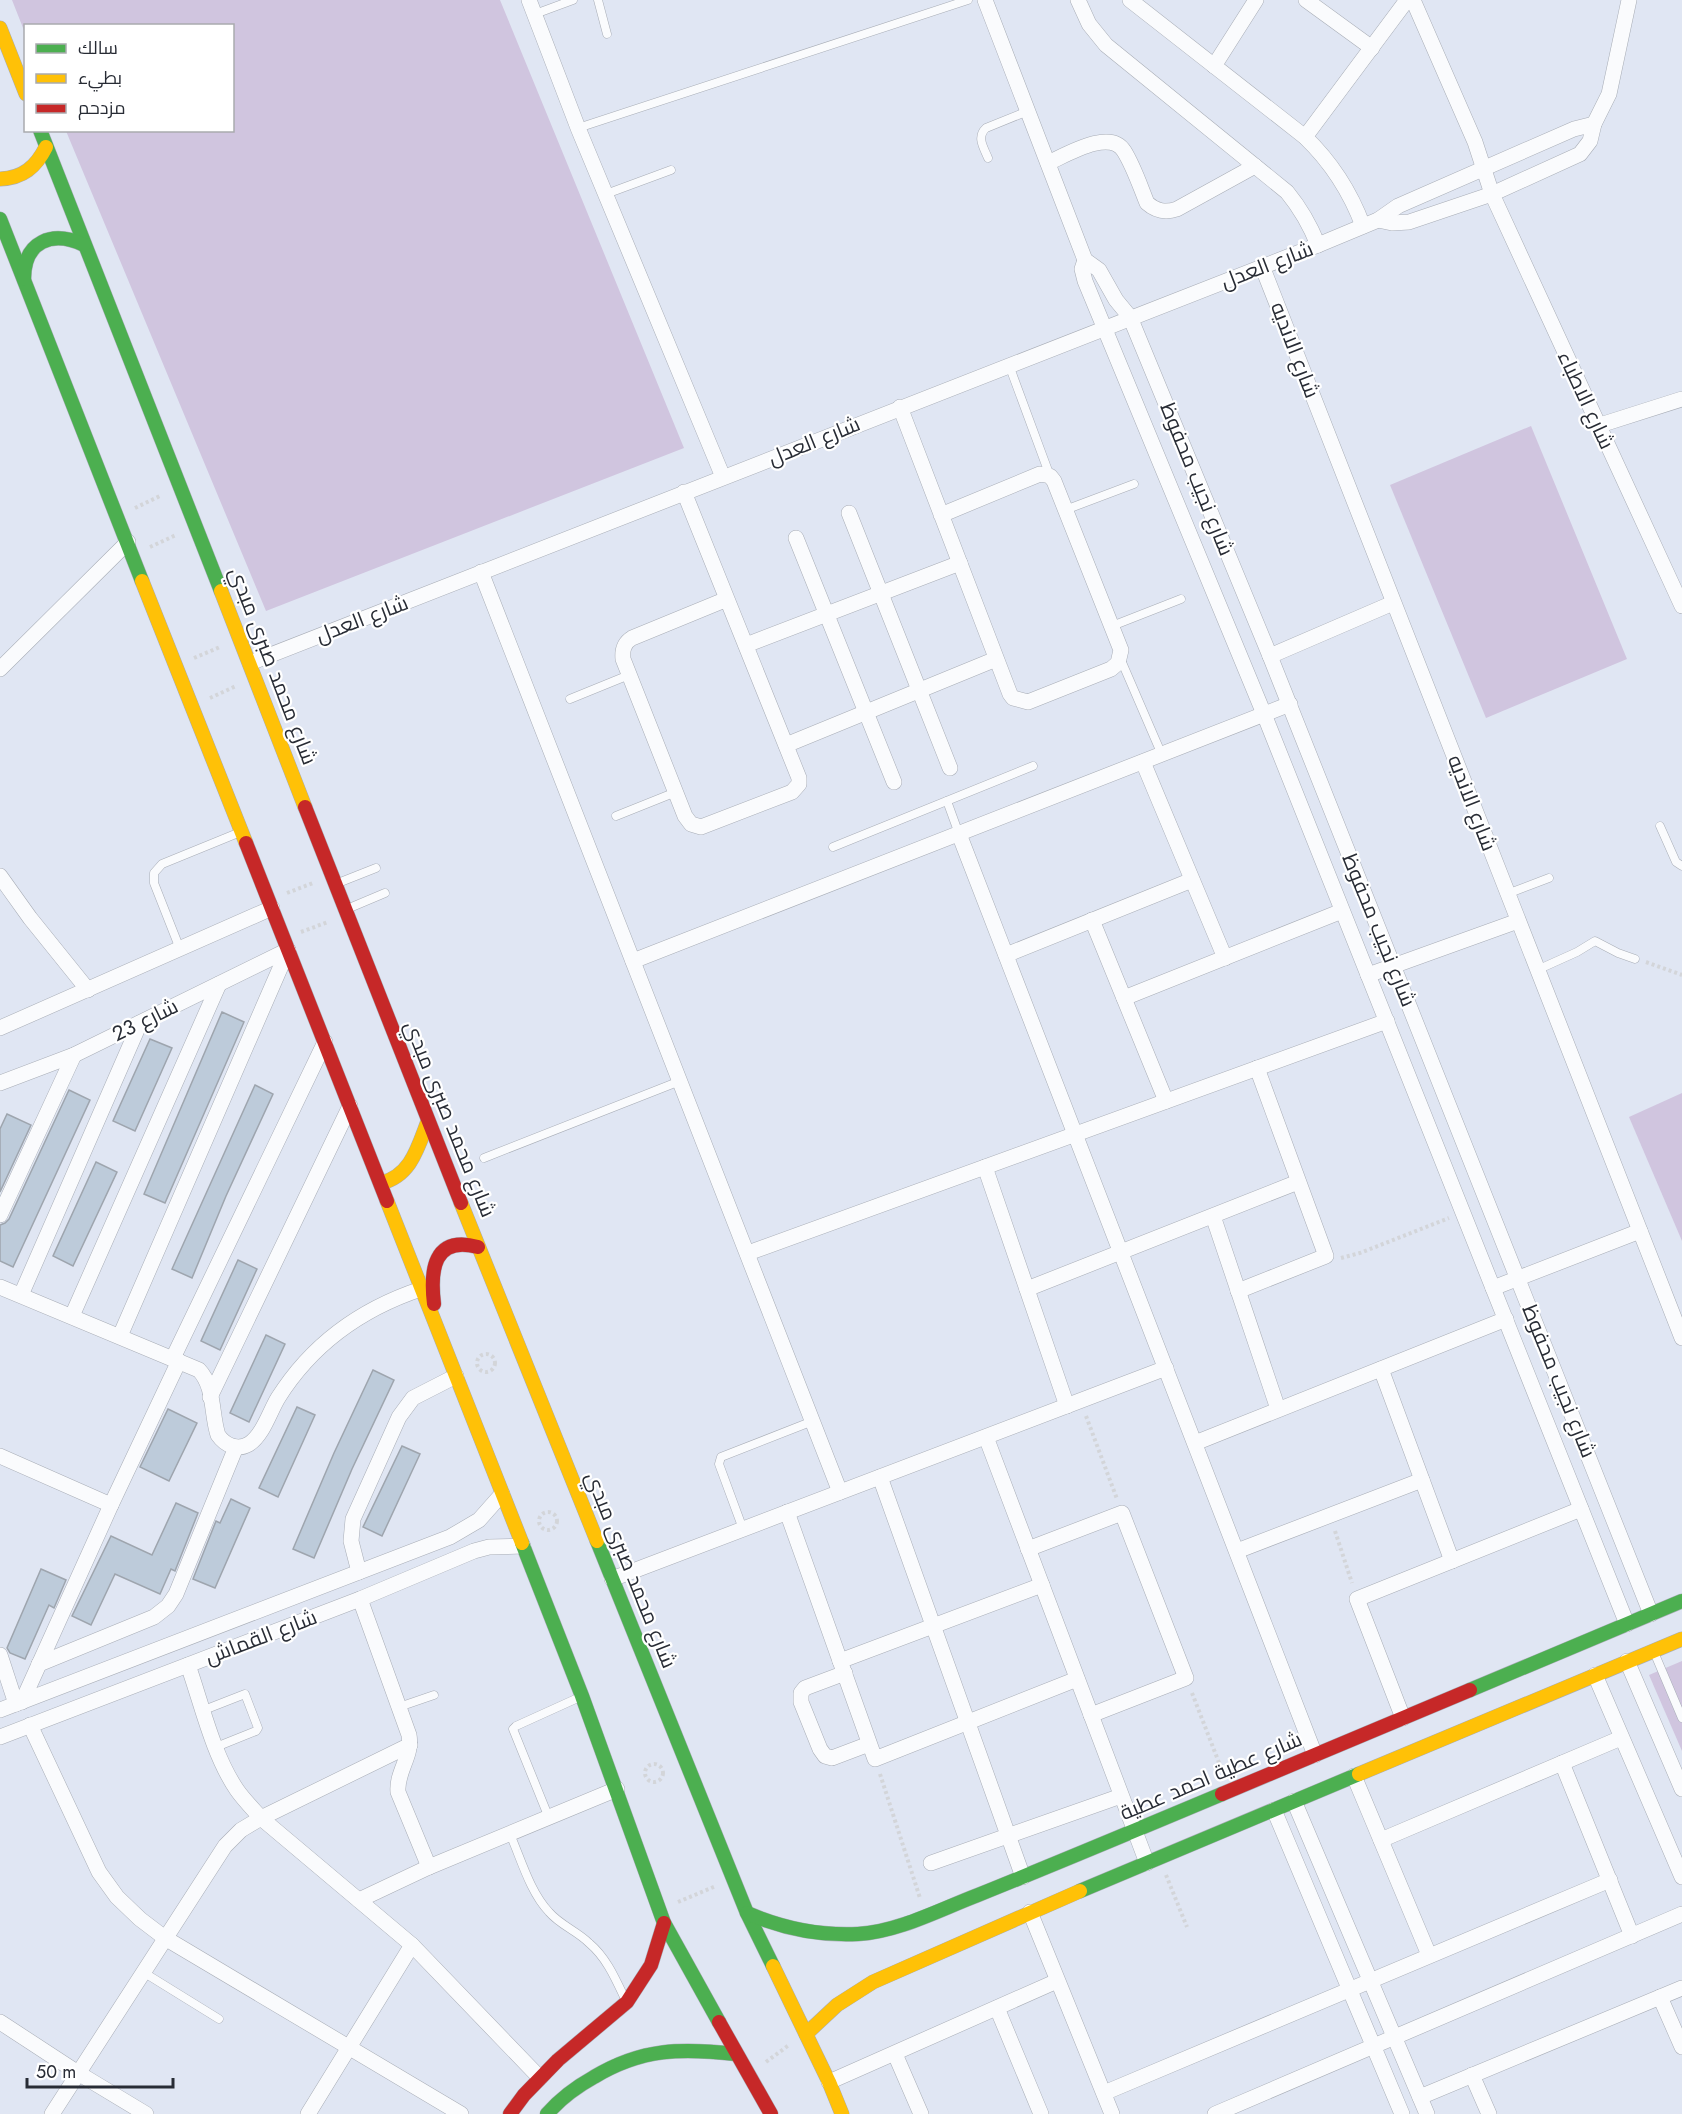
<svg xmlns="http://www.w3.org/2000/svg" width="1682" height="2114" viewBox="0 0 1682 2114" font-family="Jost,Cairo,sans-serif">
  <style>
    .green { fill: #d0c5df }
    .building { fill: #bdcbda; stroke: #9ea5ae; stroke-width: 1.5 }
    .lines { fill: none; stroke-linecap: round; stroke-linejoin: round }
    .lane-casing { stroke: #a8adb6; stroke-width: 9 }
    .street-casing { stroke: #a8adb6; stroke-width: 16 }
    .fast-casing { stroke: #a8adb6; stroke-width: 15 }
    .slow-casing { stroke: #a8adb6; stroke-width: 15 }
    .jam-casing { stroke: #a8adb6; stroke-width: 15 }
    .path { stroke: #d3d5d9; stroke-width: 4; stroke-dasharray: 3 3; stroke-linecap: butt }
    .lane { stroke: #fafbfd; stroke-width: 8 }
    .street { stroke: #fafbfd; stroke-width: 15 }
    .fast { stroke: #4caf50; stroke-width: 14 }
    .slow { stroke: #ffc107; stroke-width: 14 }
    .jam { stroke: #c62828; stroke-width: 14 }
    .labels { text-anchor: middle; stroke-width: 4.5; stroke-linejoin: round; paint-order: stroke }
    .street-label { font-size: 21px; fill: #282c35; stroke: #fff }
  </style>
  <rect width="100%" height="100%" fill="#e0e6f3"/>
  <g class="green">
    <polygon points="12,0 500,0 684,448 266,611 66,131 232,130 232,26 26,26 25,33"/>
    <polygon points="1531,426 1627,659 1486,718 1390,485"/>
    <polygon points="1682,1093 1682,1241 1629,1117"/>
    <polygon points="1682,1661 1682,1751 1649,1675"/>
  </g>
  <g class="building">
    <polygon points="222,1012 244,1022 165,1203 144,1194"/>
    <polygon points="150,1039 172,1048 135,1131 113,1121"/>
    <polygon points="255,1085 273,1094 226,1196 192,1278 172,1269"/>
    <polygon points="69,1090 90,1100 13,1267 0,1261 0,1225 5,1223 9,1219"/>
    <polygon points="7,1114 31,1125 0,1192 0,1129"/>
    <polygon points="96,1162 117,1172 73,1266 53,1256"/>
    <polygon points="238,1260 257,1269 220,1350 201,1341"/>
    <polygon points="266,1335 285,1344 249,1422 230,1413"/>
    <polygon points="373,1370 394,1380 352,1469 314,1558 293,1549 334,1453"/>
    <polygon points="297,1407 315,1415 278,1497 259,1488"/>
    <polygon points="168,1409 197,1423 169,1481 140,1467"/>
    <polygon points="402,1446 420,1454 382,1536 363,1527"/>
    <polygon points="231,1499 250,1508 215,1588 193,1579 216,1521 220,1523"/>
    <polygon points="176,1503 198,1513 175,1571 171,1569 160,1594 115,1574 91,1625 72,1616 111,1536 152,1555"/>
    <polygon points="41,1569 66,1580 54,1608 49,1605 25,1659 10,1653 7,1648"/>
  </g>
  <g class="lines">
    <defs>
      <g id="lane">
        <polyline points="598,0 607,34"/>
        <polyline points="535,14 573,0"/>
        <polyline points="578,128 968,0"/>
        <path d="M988,158C984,148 976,137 986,128L1028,111"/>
        <polyline points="606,194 671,170"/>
        <polyline points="1009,365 1050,476"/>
        <polyline points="1065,510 1134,484"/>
        <polyline points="1112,626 1181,599"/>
        <polyline points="1121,660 1162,755"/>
        <polyline points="570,699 629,675"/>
        <polyline points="947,801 959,834"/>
        <polyline points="616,816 676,792"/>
        <polyline points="1660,826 1676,862 1682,866"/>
        <polyline points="833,847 1033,766"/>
        <polyline points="338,883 376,868"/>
        <polyline points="1507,894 1549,878"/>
        <polyline points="347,909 385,893"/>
        <polyline points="180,949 154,883 154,873 162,864 238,833"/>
        <polyline points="1537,970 1577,952 1595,941 1618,953 1635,959"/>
        <polyline points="484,1158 680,1081"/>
        <polyline points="743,1529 719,1464 721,1457 813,1421"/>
        <polyline points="1654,1652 1682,1718"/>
        <polyline points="399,1707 434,1695"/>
        <polyline points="204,1710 245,1694 258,1728 256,1731 216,1747"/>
        <polyline points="549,1818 513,1729 516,1726 580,1697"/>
        <path d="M510,1834C521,1859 530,1892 549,1912C560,1925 577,1931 589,1943C607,1958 616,1980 626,2001"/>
        <polyline points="143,1972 219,2019"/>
      </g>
      <g id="street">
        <polyline points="529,0 578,128 723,477"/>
        <polyline points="985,0 1085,260 1099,270 1116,300 1130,317 1270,656 1651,1614"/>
        <path d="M1078,0L1089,24L1106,45L1287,192C1301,209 1310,225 1318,245"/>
        <path d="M1130,0L1305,137C1332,163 1350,191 1363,226"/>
        <polyline points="1306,0 1372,48"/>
        <polyline points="1413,0 1475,142 1492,194 1682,606"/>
        <polyline points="1214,66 1256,0"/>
        <polyline points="1305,137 1407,0"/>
        <path d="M1048,163C1066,155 1110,128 1124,151C1134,167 1140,186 1147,203C1156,211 1165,213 1177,209L1255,166"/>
        <polyline points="1378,220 1392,223 1409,222 1492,194 1580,154 1590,141 1594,124 1609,94 1629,0"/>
        <polyline points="1085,260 1082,269 1085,281 1264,714 1627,1624"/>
        <polyline points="1262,266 1682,1338"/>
        <polyline points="900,407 1010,694 1013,698 1028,702 1111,669 1118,663 1121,650 1054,481 1050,476 1040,474 941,515"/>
        <polyline points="1597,426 1682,399"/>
        <path d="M684,492L799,778V784L792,792L701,827L691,824L685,816L623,659C622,649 624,643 632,638L727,599"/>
        <polyline points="849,513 950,768"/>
        <polyline points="796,538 894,782"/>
        <polyline points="481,572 840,1492"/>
        <polyline points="746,645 960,563"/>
        <polyline points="1270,656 1393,603"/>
        <polyline points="250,663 1318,245 1378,220 1398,206 1574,129 1594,124"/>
        <polyline points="0,669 128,542"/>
        <polyline points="786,745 996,659"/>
        <polyline points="1143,762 1225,958"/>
        <polyline points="959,834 1315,1755"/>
        <polyline points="0,876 30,918 88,990"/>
        <polyline points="1092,920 1166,1101"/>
        <polyline points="1006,955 1192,880"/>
        <polyline points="633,961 1290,704"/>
        <polyline points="1368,975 1518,921"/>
        <polyline points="1124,998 1342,911"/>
        <polyline points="0,1028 272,908"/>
        <polyline points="0,1083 74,1055 288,950"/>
        <polyline points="985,1167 1067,1406"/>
        <polyline points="0,1215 74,1055"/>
        <polyline points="1213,1216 1278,1409"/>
        <polyline points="748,1253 1387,1021"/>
        <path d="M0,1287L199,1370C215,1387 211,1414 218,1435C225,1445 237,1451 249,1444C263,1435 270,1411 278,1398C312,1344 361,1309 421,1289"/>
        <polyline points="1493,1288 1640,1231"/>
        <polyline points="1027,1289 1298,1182"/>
        <polyline points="1238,1291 1326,1256 1257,1068"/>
        <polyline points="21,1295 140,1023"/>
        <polyline points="72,1316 219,984"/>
        <polyline points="120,1336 288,950"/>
        <polyline points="173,1358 325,1042"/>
        <polyline points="1381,1369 1452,1561"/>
        <polyline points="210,1397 350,1106"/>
        <polyline points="986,1437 1147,1863"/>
        <polyline points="1195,1443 1506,1319"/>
        <polyline points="0,1456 111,1505"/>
        <polyline points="880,1477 1023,1877"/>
        <polyline points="787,1512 875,1759 1077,1679"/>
        <polyline points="1028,1549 1122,1513 1186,1678 1091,1715"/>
        <polyline points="1237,1551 1422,1480"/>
        <polyline points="359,1572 351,1541 353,1519 399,1417 413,1398 456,1376"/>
        <polyline points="612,1579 1166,1368"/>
        <path d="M360,1599L409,1735C413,1756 396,1772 398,1792L429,1867"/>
        <polyline points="0,1655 16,1704"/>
        <polyline points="840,1661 1042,1585"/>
        <polyline points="1627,1661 1682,1789"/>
        <polyline points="39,1664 154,1617 168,1606 176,1594 236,1447"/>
        <path d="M188,1665C202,1705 213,1755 237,1790C244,1800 253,1809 261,1818L412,1945L540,2078"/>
        <polyline points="845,1673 805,1688 801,1693 801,1702 820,1749 825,1756 832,1758 869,1744"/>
        <polyline points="1595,1675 1682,1877"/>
        <polyline points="22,1702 111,1505 179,1361"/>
        <polyline points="0,1710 450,1537 479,1520 502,1494"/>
        <polyline points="1403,1718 1357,1599 1581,1509"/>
        <polyline points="30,1725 99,1872 117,1897 140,1919 165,1938 461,2114"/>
        <polyline points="0,1737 360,1599 474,1551 489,1547 523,1546"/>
        <polyline points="1562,1763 1632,1936"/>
        <polyline points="1354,1776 1429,1955"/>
        <polyline points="1294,1801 1427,2114"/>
        <polyline points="1274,1810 1402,2114"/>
        <polyline points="1381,1840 1621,1738"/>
        <polyline points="931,1863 1121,1796"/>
        <polyline points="359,1900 429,1867 617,1789"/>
        <polyline points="1030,1912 1112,2114"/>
        <polyline points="1660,1997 1682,2047"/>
        <polyline points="997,2008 1041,2114"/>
        <polyline points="0,2022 78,2073 146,2114"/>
        <polyline points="895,2054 921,2114"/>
        <polyline points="1472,2075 1489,2114"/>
        <polyline points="829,2082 1057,1981"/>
        <polyline points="1104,2093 1610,1880"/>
        <polyline points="1420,2097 1682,1988"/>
        <polyline points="52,2114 225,1846 241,1830 261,1818 410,1745"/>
        <polyline points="308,2114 412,1945"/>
        <polyline points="1215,2114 1682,1914"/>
      </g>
      <g id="fast">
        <polyline points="40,130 221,591"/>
        <polyline points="0,219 142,581"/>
        <path d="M24,279C24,241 52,230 84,245"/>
        <polyline points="597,1541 747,1913 773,1966"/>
        <polyline points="522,1543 582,1696 664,1923 719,2022"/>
        <polyline points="1470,1690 1682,1601"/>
        <polyline points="1080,1891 1359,1774"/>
        <path d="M747,1913C782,1928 819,1936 858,1934C898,1932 941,1909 978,1895C1060,1862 1141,1828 1222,1794"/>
        <path d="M547,2114C560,2099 576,2087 594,2077C642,2048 682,2048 736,2054"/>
      </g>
      <g id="slow">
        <polyline points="0,28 26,94"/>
        <path d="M0,179C23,178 36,167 46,147"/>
        <polyline points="142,581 246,843"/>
        <polyline points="221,591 305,807"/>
        <path d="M381,1183C411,1176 418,1147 428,1121"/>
        <polyline points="387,1201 522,1543"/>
        <polyline points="461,1203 597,1541"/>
        <polyline points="1359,1774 1682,1639"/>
        <polyline points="773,1966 829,2082 842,2114"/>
        <polyline points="806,2034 837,2005 873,1982 1080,1891"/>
      </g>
      <g id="jam">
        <polyline points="305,807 461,1203"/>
        <polyline points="246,843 387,1201"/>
        <path d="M434,1304C430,1271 433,1235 478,1247"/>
        <polyline points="1222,1794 1470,1690"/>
        <polyline points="719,2022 771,2114"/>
        <polyline points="510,2114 524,2095 558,2060 627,2002 651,1965 664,1923"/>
      </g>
    </defs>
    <use href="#lane" class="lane-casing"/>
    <use href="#street" class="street-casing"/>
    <use href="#fast" class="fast-casing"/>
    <use href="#slow" class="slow-casing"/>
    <use href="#jam" class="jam-casing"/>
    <g class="path">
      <polyline points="135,508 160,496"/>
      <polyline points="150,547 176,535"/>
      <polyline points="194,658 220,647"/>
      <polyline points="210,698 236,686"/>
      <polyline points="287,893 313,883"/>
      <polyline points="301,932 328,922"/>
      <polyline points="1646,962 1682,975"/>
      <polyline points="1341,1258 1360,1253 1449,1218"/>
      <circle cx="486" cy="1363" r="9"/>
      <polyline points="1086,1416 1117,1499"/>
      <circle cx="548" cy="1521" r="9"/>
      <polyline points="1335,1531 1352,1583"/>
      <polyline points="1192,1693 1223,1773"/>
      <circle cx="654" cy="1773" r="9"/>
      <polyline points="880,1774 920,1898"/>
      <polyline points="1166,1875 1187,1927"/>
      <polyline points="678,1902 716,1886"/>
      <polyline points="766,2062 789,2045"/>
    </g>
    <use href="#lane" class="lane"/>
    <use href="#street" class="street"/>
    <use href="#fast" class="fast"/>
    <use href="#slow" class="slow"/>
    <use href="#jam" class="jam"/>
  </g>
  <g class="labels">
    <g class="street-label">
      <text transform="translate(1267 265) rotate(-21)" y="7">شارع العدل</text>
      <text transform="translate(1295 350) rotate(69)" y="7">شارع الانديه</text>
      <text transform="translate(1586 400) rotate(65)" y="7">شارع الاطباء</text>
      <text transform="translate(814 441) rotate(-22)" y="7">شارع العدل</text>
      <text transform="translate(1197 479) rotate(68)" y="7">شارع نجيب محفوظ</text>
      <text transform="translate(362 619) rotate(-21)" y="7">شارع العدل</text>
      <text transform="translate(273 666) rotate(69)" y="7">شارع محمد صبرى مبدي</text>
      <text transform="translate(1472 803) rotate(69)" y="7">شارع الانديه</text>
      <text transform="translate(1379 930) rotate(68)" y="7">شارع نجيب محفوظ</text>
      <text transform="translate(145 1020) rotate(-26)" y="7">شارع 23</text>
      <text transform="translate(450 1119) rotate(68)" y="7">شارع محمد صبرى مبدي</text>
      <text transform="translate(1559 1381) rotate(68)" y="7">شارع نجيب محفوظ</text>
      <text transform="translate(631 1570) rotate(68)" y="7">شارع محمد صبرى مبدي</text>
      <text transform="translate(261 1637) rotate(-21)" y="7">شارع القماش</text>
      <text transform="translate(1211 1776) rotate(-23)" y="7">شارع عطية احمد عطية</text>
    </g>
  </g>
  <rect x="24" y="24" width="210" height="108" fill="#ffffff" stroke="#a9abae" stroke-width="1.5"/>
  <rect x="36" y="44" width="30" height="9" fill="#4caf50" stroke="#a9abae" stroke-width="1.5"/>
  <text x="78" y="54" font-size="18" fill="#282c35">سالك</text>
  <rect x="36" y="74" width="30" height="9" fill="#ffc107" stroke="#a9abae" stroke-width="1.5"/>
  <text x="78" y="84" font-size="18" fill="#282c35">بطيء</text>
  <rect x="36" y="104" width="30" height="9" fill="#c62828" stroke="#a9abae" stroke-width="1.5"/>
  <text x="78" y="114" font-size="18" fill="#282c35">مزدحم</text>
  <path d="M27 2078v9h146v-9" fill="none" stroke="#282c35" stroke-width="3"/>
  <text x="36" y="2078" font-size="18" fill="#282c35" stroke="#ffffff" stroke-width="4.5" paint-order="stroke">50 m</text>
</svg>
